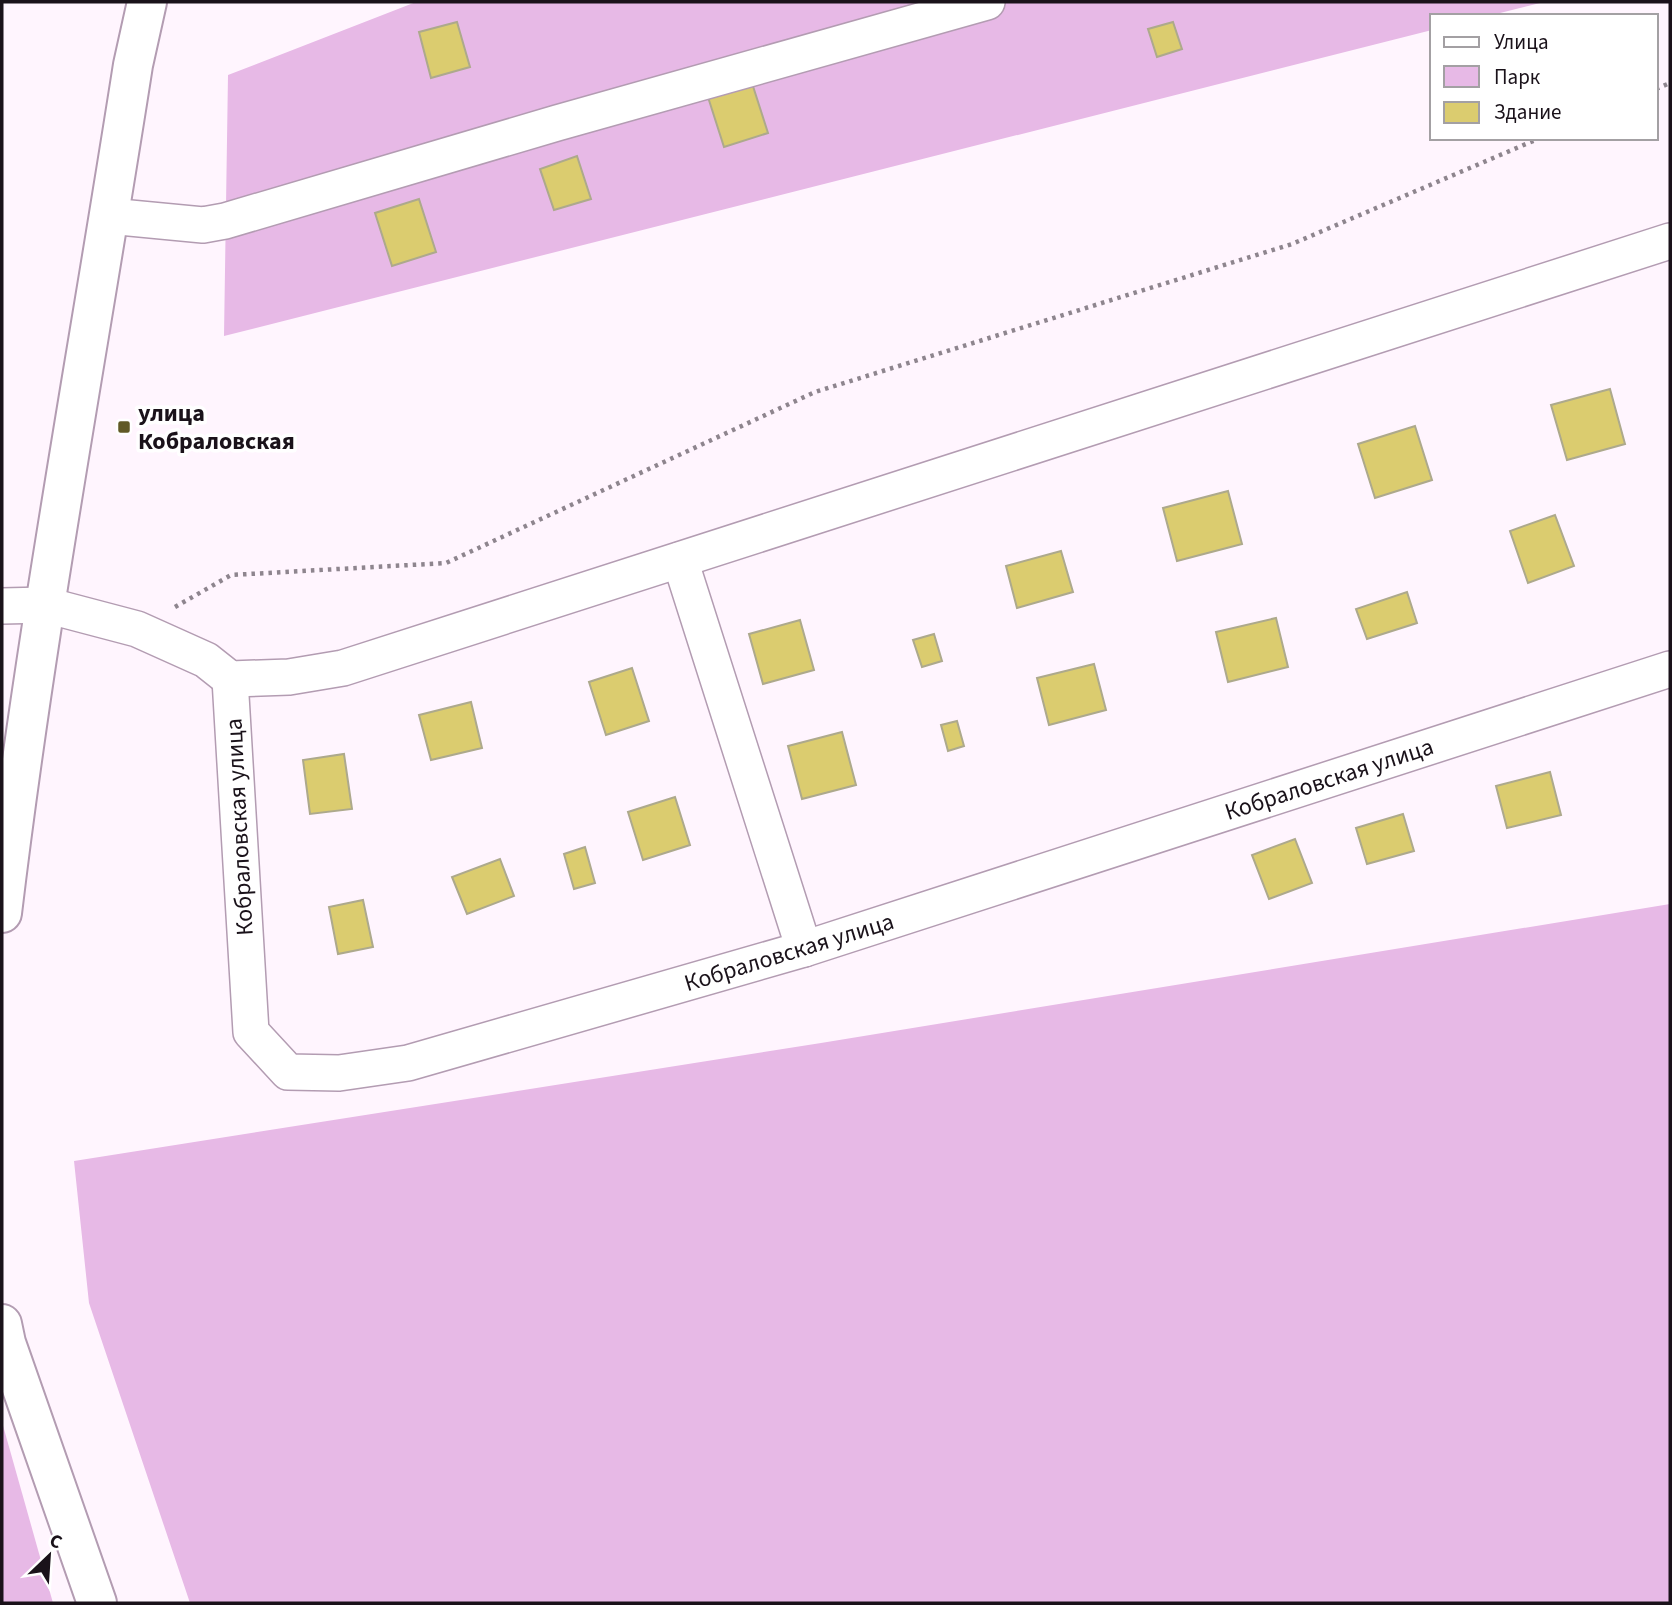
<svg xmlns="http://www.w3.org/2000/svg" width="1672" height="1605" viewBox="0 0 1672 1605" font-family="'Source Sans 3',sans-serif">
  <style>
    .green { fill: #e7b9e6 }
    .building { fill: #dbcc6f; stroke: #ada98c; stroke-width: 2 }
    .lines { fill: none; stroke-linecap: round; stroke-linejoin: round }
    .street-casing { stroke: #b39cb2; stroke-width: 38 }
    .secondary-casing { stroke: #b39cb2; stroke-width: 42 }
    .path { stroke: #8e858e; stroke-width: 4.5; stroke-dasharray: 3.5 5; stroke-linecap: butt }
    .street { stroke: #fff; stroke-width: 35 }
    .secondary { stroke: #fff; stroke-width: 38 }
    .poi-dot { fill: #615926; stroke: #fff; stroke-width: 2.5 }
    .labels { text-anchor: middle; stroke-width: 7; stroke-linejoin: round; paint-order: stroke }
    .poi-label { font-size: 24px; font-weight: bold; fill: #1a121a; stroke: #fff; text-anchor: start }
    .street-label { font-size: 24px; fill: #1a121a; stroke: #fff }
  </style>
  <rect width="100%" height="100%" fill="#fff5fe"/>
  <g class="green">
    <polygon points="416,2 1544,2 1488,16 1432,16 1432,30 224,336 228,75"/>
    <polygon points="1670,904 1670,1603 190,1603 89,1303 74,1161 821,1043"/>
    <polygon points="2,1422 53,1603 2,1603"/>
  </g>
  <g class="building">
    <polygon points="457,22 470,67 431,78 419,32"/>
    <polygon points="1173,22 1182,49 1157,57 1148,29"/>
    <polygon points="751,80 768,133 724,147 707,94"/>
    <polygon points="577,156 591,199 554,210 540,169"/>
    <polygon points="419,199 436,252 392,266 375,213"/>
    <polygon points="1610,389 1625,444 1567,460 1551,405"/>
    <polygon points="1415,426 1432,480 1375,498 1358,444"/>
    <polygon points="1228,491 1242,544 1177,561 1163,508"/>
    <polygon points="1555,515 1574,566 1528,583 1510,531"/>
    <polygon points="1061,551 1073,592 1017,608 1006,566"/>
    <polygon points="1407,592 1417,623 1367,639 1356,609"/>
    <polygon points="1276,618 1288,667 1228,682 1216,632"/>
    <polygon points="800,620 814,670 763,684 749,634"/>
    <polygon points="934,634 942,661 922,667 913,640"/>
    <polygon points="1094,664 1106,710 1049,725 1037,678"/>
    <polygon points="632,668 649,721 606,735 589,682"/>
    <polygon points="471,702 482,748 431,760 419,715"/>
    <polygon points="957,721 964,746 948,751 941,725"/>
    <polygon points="842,732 856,785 802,799 788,746"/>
    <polygon points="344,754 352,809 310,814 303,760"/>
    <polygon points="1550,772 1561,815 1507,828 1496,786"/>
    <polygon points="675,797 690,845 643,860 628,812"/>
    <polygon points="1403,814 1414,851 1367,864 1356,828"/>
    <polygon points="1295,839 1312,883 1269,899 1252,855"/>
    <polygon points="585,847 595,883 574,889 564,854"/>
    <polygon points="500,859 514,896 467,914 452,877"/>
    <polygon points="363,900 373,947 338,954 329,907"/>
  </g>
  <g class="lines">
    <defs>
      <g id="street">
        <polyline points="109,216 203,225 225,221 557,123 987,2"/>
        <polyline points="680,560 804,949"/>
        <polyline points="2,606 46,605 137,629 206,660 230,679 289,677 343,668 1670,241"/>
        <polyline points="230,679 251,1032 288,1072 339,1073 408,1063 804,949 1670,669"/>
      </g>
      <g id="secondary">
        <path d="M2,913C36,629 89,347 133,65L147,2"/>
        <polyline points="2,1324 6,1343 97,1603"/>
      </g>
    </defs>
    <use href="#street" class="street-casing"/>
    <use href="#secondary" class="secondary-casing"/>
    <g class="path">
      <polyline points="1656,89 1670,83"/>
      <polyline points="175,607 231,575 446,563 815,392 1292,244 1540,138"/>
    </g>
    <use href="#street" class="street"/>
    <use href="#secondary" class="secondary"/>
  </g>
  <rect class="poi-dot" x="117" y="420" width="14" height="14" rx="3.5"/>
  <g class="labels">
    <g class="poi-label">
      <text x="138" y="421">улица<tspan x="138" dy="28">Кобраловская</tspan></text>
    </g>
    <g class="street-label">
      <text transform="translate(1329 779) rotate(-18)" y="8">Кобраловская улица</text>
      <text transform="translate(239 827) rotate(-93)" y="8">Кобраловская улица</text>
      <text transform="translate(789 952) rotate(-17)" y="8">Кобраловская улица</text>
    </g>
  </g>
  <rect width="1672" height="1605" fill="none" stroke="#1a121a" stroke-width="7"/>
  <rect x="1430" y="14" width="228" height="126" fill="#ffffff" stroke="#a3a0a3" stroke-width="2"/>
  <rect x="1444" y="37" width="35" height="10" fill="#ffffff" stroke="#a3a0a3" stroke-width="2"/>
  <text x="1494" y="49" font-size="21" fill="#1a121a">Улица</text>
  <rect x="1444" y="66" width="35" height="21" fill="#e7b9e6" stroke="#a3a0a3" stroke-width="2"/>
  <text x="1494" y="84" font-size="21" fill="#1a121a">Парк</text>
  <rect x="1444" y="102" width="35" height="21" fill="#dbcc6f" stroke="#a3a0a3" stroke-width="2"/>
  <text x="1494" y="119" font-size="21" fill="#1a121a">Здание</text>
  <g transform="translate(49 1556) rotate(25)" stroke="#ffffff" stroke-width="5" paint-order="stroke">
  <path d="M0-5L12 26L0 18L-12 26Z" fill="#1a121a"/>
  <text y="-10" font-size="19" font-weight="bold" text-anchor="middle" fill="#1a121a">С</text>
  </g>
</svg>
